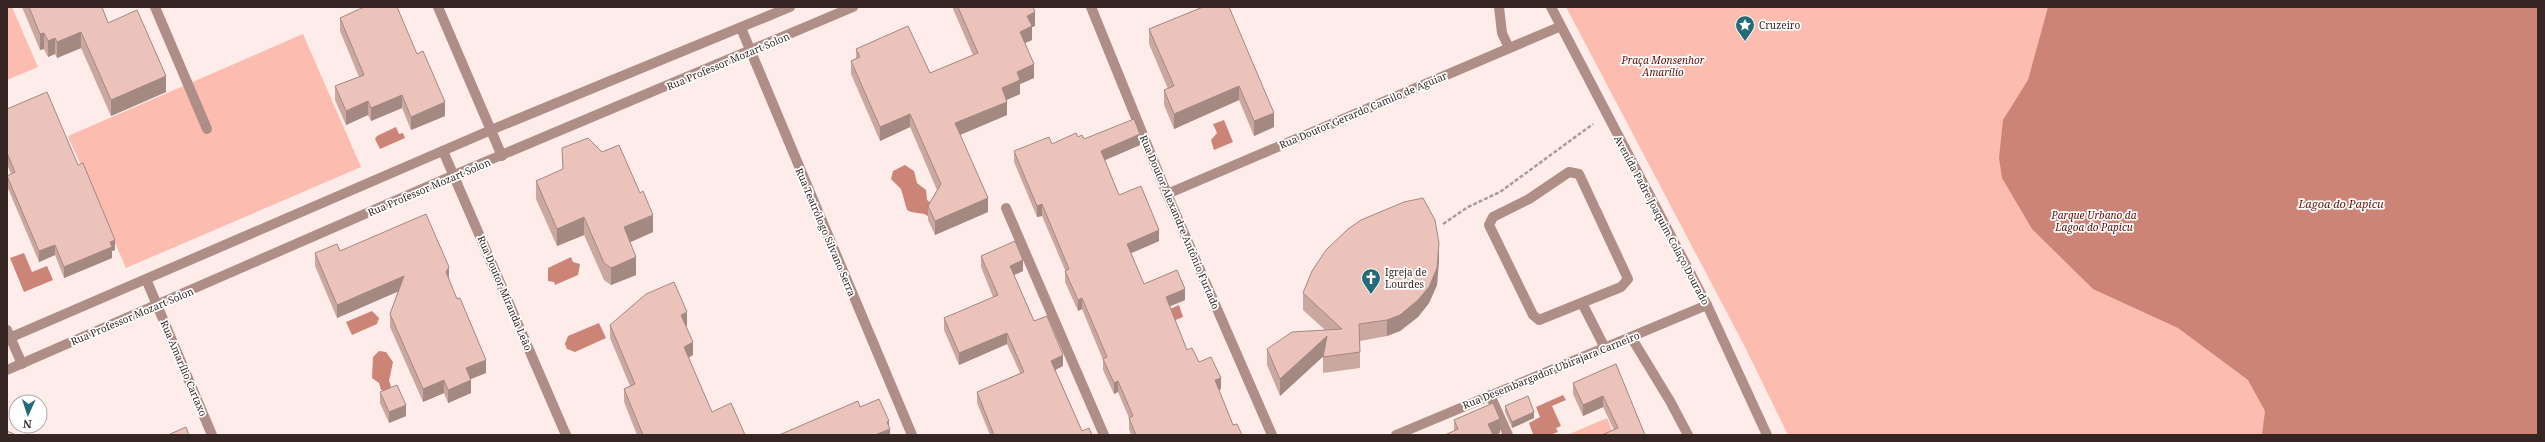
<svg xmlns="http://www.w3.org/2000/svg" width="2545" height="442" viewBox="0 0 2545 442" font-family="'Noto Serif',serif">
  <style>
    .green { fill: #fcbdb0 }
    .water { fill: #cb8476 }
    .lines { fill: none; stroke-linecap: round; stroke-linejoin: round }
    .path { stroke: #ac9c99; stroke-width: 2.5; stroke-dasharray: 4 2; stroke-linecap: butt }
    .lane { stroke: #af8e88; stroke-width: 10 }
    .street { stroke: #af8e88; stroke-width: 10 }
    .wall { fill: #caa8a0 }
    .shaded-wall { fill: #a48882 }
    .building { fill: #ebc3ba; stroke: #a48882 }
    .labels { text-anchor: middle; stroke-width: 3.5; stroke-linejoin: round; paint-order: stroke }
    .poi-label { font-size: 10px; fill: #352623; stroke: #fff; text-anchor: start }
    .park-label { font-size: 10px; font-style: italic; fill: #600900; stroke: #fff }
    .street-label { font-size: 10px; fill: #352623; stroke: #fff }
    .water-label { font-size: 11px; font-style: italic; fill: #661104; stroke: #fff }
  </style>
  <rect width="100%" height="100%" fill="#fdece9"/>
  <g class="green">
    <polygon points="7,7 12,7 38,67 7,80"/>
    <polygon points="1566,7 2538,7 2538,435 1788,435 1745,347"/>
    <polygon points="303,34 361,167 126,268 68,136"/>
    <polygon points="1607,418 1614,435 1567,435"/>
  </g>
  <g class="water">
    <polygon points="2048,7 2538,7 2538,435 2262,435 2265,411 2248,380 2178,328 2093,289 2032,229 2002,178 1999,158 2003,120 2028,80"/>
    <polygon points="1224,120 1233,142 1214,150 1211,140 1217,133 1213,124"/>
    <polygon points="396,127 399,134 403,133 405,138 380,149 375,139 377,136"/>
    <path d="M905,165L914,171L917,183L926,190L927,200L934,205L929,217C923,211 915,215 907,210L901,189L891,179L893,171Z"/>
    <polygon points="24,253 32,272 47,266 53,280 24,292 10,258"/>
    <polygon points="571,257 573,262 580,264 578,275 555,285 554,282 548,281 548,268"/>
    <polygon points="1179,305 1183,317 1161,326 1156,315"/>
    <polygon points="372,311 379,318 377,324 352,335 346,322"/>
    <polygon points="599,323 606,338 575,352 567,349 565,344 568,336"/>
    <polygon points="379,351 386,352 393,362 389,381 391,386 389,391 381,390 379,383 372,378 373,357"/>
    <polygon points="1563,395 1566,400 1552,406 1561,426 1556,428 1558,432 1550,435 1533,434 1529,423 1540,417 1536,407"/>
  </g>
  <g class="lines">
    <polyline class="path" points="1443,224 1468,207 1500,192 1593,124"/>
    <g class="lane">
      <polyline points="1499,7 1502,33 1509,48"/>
      <polygon points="1569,172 1579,174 1628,279 1621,287 1539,320 1533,315 1489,225 1493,217 1529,199"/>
      <polyline points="1582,303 1605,348"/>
      <polyline points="1631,337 1670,401 1688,435"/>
    </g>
    <g class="street">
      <polyline points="155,7 207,129"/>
      <polyline points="438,7 502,156"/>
      <polyline points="1091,7 1167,194 1272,435"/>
      <polyline points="1551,7 1707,305 1767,435"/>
      <polyline points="741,28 912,435"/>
      <polyline points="443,151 566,435"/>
      <polyline points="1167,194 1559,27"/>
      <polyline points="1006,208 1104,435"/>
      <polyline points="146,279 212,435"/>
      <polyline points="7,330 22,364"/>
      <polyline points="7,339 491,130 790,7"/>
      <polyline points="7,370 454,175 853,7"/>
      <polyline points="1490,395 1508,435"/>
      <polyline points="1396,435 1707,305"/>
    </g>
  </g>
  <g class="wall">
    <polygon points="22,7 102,7 108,23 166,92 111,116 81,48 57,58 55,54 48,57 44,49 40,50"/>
    <polygon points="953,7 1033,7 1035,26 1032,27 1032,40 1025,43 1034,78 1020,84 1020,94 1006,100 1007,115 960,135 988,212 935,235 928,220 928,206 937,190 910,127 880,141 851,74 851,61 856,58 856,49 930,73 973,55 953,9"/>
    <polygon points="1203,7 1274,127 1254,136 1239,100 1174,129 1164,105 1164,90 1168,89 1149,44 1149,29"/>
    <polygon points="340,18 417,54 445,116 411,130 402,108 371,121 368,115 346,125 335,100 335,86 359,77 340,31"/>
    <polygon points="7,109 78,165 115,250 112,251 112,258 64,278 55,255 39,262 7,186 7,176 11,174 7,164"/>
    <polygon points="1078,137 1084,139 1140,145 1104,160 1119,195 1159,241 1131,253 1144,284 1185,300 1170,306 1187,350 1199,362 1221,389 1219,390 1233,425 1242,435 1131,435 1129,429 1129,418 1118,392 1114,394 1103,370 1103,360 1082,309 1078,311 1065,282 1065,270 1042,216 1037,217 1014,162 1014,151 1052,144"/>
    <polygon points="562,148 653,232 630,242 636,275 611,285 604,280 584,235 557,246 536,199 536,181 563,170"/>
    <polygon points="340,251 449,279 486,373 470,379 471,393 448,403 444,393 423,402 390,327 390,314 398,291 337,318 315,266 315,253"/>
    <polygon points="981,256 1023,271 1014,275 1034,321 1063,366 1055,370 1082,431 1092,435 990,435 977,403 977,392 1020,373 1007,344 959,365 944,330 944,318 993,297 981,267"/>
    <polygon points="1439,260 1437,285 1429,303 1418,317 1400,331 1387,336 1360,341 1360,368 1323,373 1323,356 1280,396 1267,365 1267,349 1325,330 1303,310 1303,293"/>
    <polygon points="610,325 687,326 686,326 693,355 688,358 712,412 745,435 637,435 624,402 624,389 630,386 610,338"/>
    <polygon points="1616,364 1645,435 1614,430 1603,407 1583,416 1573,394 1573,383"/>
    <polygon points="380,392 406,416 389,423 380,403"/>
    <polygon points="1505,406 1534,418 1512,428 1505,412"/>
    <polygon points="1454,420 1500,433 1454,431"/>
  </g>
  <g class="shaded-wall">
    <polygon points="1035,12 1035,26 1032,27 1032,40 1020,45 1020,32 1027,16"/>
    <polygon points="81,32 81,48 57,58 57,42"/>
    <polygon points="44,33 44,49 40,50 40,34"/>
    <polygon points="55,38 55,54 48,57 48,41"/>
    <polygon points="1034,64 1034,78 1020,84 1020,94 1002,102 1002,88 1017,72"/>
    <polygon points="166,76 166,92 111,116 111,100"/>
    <polygon points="1239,86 1239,100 1174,129 1174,114"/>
    <polygon points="402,95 402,108 371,121 371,108"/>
    <polygon points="368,101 368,115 346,125 346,111"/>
    <polygon points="445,102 445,116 411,130 411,117"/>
    <polygon points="1007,102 1007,115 955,137 955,123"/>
    <polygon points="1274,113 1274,127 1254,136 1254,121"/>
    <polygon points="910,114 910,127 880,141 880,127"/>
    <polygon points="1140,134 1140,145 1101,162 1101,151"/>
    <polygon points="988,198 988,212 935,235 935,221"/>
    <polygon points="1042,204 1042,216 1037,217 1037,206"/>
    <polygon points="653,215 653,232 624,245 624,227"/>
    <polygon points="584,217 584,235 557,246 557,229"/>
    <polygon points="1159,230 1159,241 1127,255 1127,244"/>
    <polygon points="115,240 115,250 112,251 112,258 64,278 64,267 110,242"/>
    <polygon points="1439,243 1439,260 1437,285 1429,303 1418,317 1400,331 1387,336 1387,320"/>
    <polygon points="55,245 55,255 39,262 39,251"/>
    <polygon points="636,257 636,275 611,285 611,268"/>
    <polygon points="1023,260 1023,271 1010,277 1010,266"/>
    <polygon points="449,267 449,280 446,272"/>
    <polygon points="404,276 404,289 337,318 337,305"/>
    <polygon points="1185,289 1185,300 1166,308 1166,297"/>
    <polygon points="1082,298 1082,309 1078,311 1078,300"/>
    <polygon points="687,312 687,326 681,328 681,315"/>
    <polygon points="1007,333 1007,344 959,365 959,353"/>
    <polygon points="1327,336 1327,353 1280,396 1280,379"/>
    <polygon points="693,342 693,355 684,360 684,347"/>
    <polygon points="1063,355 1063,366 1051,372 1051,361"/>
    <polygon points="486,360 486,373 466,381 466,368"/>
    <polygon points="1221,378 1221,389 1215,392 1215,380"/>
    <polygon points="444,380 444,393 423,402 423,389"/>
    <polygon points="471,380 471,393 448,403 448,390"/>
    <polygon points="1118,381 1118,392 1114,394 1114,383"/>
    <polygon points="1603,396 1603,407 1583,416 1583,405"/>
    <polygon points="406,405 406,416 389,423 389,412"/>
    <polygon points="1534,412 1534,418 1512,428 1512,422"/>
    <polygon points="1500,419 1500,433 1495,435 1488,435 1488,424"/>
    <polygon points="889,421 889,429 890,429 890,435 875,435 887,422"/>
  </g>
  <g class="building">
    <polygon points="29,7 102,7 108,23 137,10 166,76 111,100 81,32 57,42 55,38 48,41 44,33 40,34"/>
    <polygon points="364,7 397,7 417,54 423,51 445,102 411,117 402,95 371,108 368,101 346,111 335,86 364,75 340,18"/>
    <polygon points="958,7 1033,7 1035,12 1027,16 1032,26 1020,32 1034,64 1017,72 1020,80 1002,88 1007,102 955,123 988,198 935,221 928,206 941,184 910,114 880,127 851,61 860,57 856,49 908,26 930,73 978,53"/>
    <polygon points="1203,7 1229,7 1274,113 1254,121 1239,86 1174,114 1164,90 1174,86 1149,29"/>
    <polygon points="47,92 78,165 83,163 115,240 110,242 112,247 64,267 55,245 39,251 7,176 15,172 7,153 7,109"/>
    <polygon points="1134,119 1140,134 1101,151 1119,195 1141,186 1159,230 1127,244 1144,284 1177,270 1185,289 1166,297 1187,350 1192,348 1199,362 1211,357 1221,378 1215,380 1233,425 1237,424 1242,435 1136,435 1129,418 1133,416 1118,381 1114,383 1103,359 1107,357 1082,298 1078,300 1065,271 1069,269 1042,204 1037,206 1014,151 1049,137 1052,144 1076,133 1078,137 1082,135 1084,139"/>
    <polygon points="588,138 602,152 619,145 640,193 643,191 653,215 624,227 636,257 611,268 604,263 584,217 557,229 536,181 563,169 562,148"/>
    <polygon points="1423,198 1435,220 1439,243 1437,268 1429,287 1418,300 1400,315 1387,320 1359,324 1360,352 1323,357 1327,336 1280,379 1267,349 1292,332 1342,329 1303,293 1312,271 1326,250 1348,229 1361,220 1404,202"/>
    <polygon points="426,214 449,267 446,272 457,299 460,298 486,360 466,368 471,380 448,390 444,380 423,389 390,314 404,276 337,305 315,253 337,244 340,251"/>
    <polygon points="1015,241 1023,260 1010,266 1034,321 1047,316 1063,355 1051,361 1082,431 1089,428 1092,435 994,435 977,392 1024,372 1007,333 959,353 944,318 998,295 981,256"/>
    <polygon points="674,282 687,312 681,315 693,342 684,347 712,412 731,403 745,435 643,435 624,389 635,384 610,325 646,294"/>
    <polygon points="1616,364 1645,435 1602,435 1618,428 1603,396 1583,405 1573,383"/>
    <polygon points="397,385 406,405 389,412 380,392"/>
    <polygon points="1528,396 1534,412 1512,422 1505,406"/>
    <polygon points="879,399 889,421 887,422 890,429 875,435 779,435 858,401 860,407"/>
    <polygon points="1493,403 1500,419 1488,424 1493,435 1445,435 1458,429 1454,420"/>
    <polygon points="186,427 189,435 168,435"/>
    <polygon points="7,431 16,435 7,435"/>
  </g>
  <defs>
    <symbol id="sight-pin" viewBox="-11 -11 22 30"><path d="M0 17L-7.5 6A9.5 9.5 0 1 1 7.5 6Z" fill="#246b79" stroke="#fff"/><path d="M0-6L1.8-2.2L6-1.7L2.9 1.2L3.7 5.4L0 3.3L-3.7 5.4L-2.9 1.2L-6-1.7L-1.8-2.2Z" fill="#fff"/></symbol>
    <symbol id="church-pin" viewBox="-11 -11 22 30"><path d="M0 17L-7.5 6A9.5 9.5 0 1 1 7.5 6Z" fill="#246b79" stroke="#fff"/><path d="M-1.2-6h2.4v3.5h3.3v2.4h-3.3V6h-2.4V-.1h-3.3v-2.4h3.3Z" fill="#fff"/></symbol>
  </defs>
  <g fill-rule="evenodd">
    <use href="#sight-pin" x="1734" y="14" width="22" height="30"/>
    <use href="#church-pin" x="1360" y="267" width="22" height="30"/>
  </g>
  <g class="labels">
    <g class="poi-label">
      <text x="1759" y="29">Cruzeiro</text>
      <text x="1385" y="276">Igreja de<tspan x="1385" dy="12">Lourdes</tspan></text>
    </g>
    <g class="park-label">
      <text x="1663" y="64">Praça Monsenhor<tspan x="1663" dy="12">Amarílio</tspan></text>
      <text x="2094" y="219">Parque Urbano da<tspan x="2094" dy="12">Lagoa do Papicu</tspan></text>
    </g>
    <g class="street-label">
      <text transform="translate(728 61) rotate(-23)" y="4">Rua Professor Mozart Solon</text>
      <text transform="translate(1363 110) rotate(-23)" y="4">Rua Doutor Gerardo Camilo de Aguiar</text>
      <text transform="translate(429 187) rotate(-23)" y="4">Rua Professor Mozart Solon</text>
      <text transform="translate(1662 220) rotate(62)" y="4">Avenida Padre Joaquim Colaço Dourado</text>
      <text transform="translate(1180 222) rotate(67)" y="4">Rua Doutor Alexandre Antônio Furtado</text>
      <text transform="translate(826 232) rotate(67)" y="4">Rua Teatrólogo Silvano Serra</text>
      <text transform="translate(505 293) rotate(67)" y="4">Rua Doutor Miranda Leão</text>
      <text transform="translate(132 316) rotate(-23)" y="4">Rua Professor Mozart Solon</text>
      <text transform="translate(184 368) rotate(67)" y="4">Rua Amarílio Cartaxo</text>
      <text transform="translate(1551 370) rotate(-22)" y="4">Rua Desembargador Ubirajara Carneiro</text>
    </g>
    <g class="water-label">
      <text x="2341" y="208">Lagoa do Papicu</text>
    </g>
  </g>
  <rect width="2545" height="442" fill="none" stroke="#352623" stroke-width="16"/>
  <g transform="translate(28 414) rotate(183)"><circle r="19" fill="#ffffff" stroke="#aea8a7"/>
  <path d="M0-3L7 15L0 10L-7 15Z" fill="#246b79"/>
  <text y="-6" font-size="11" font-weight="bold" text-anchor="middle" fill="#352623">N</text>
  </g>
</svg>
